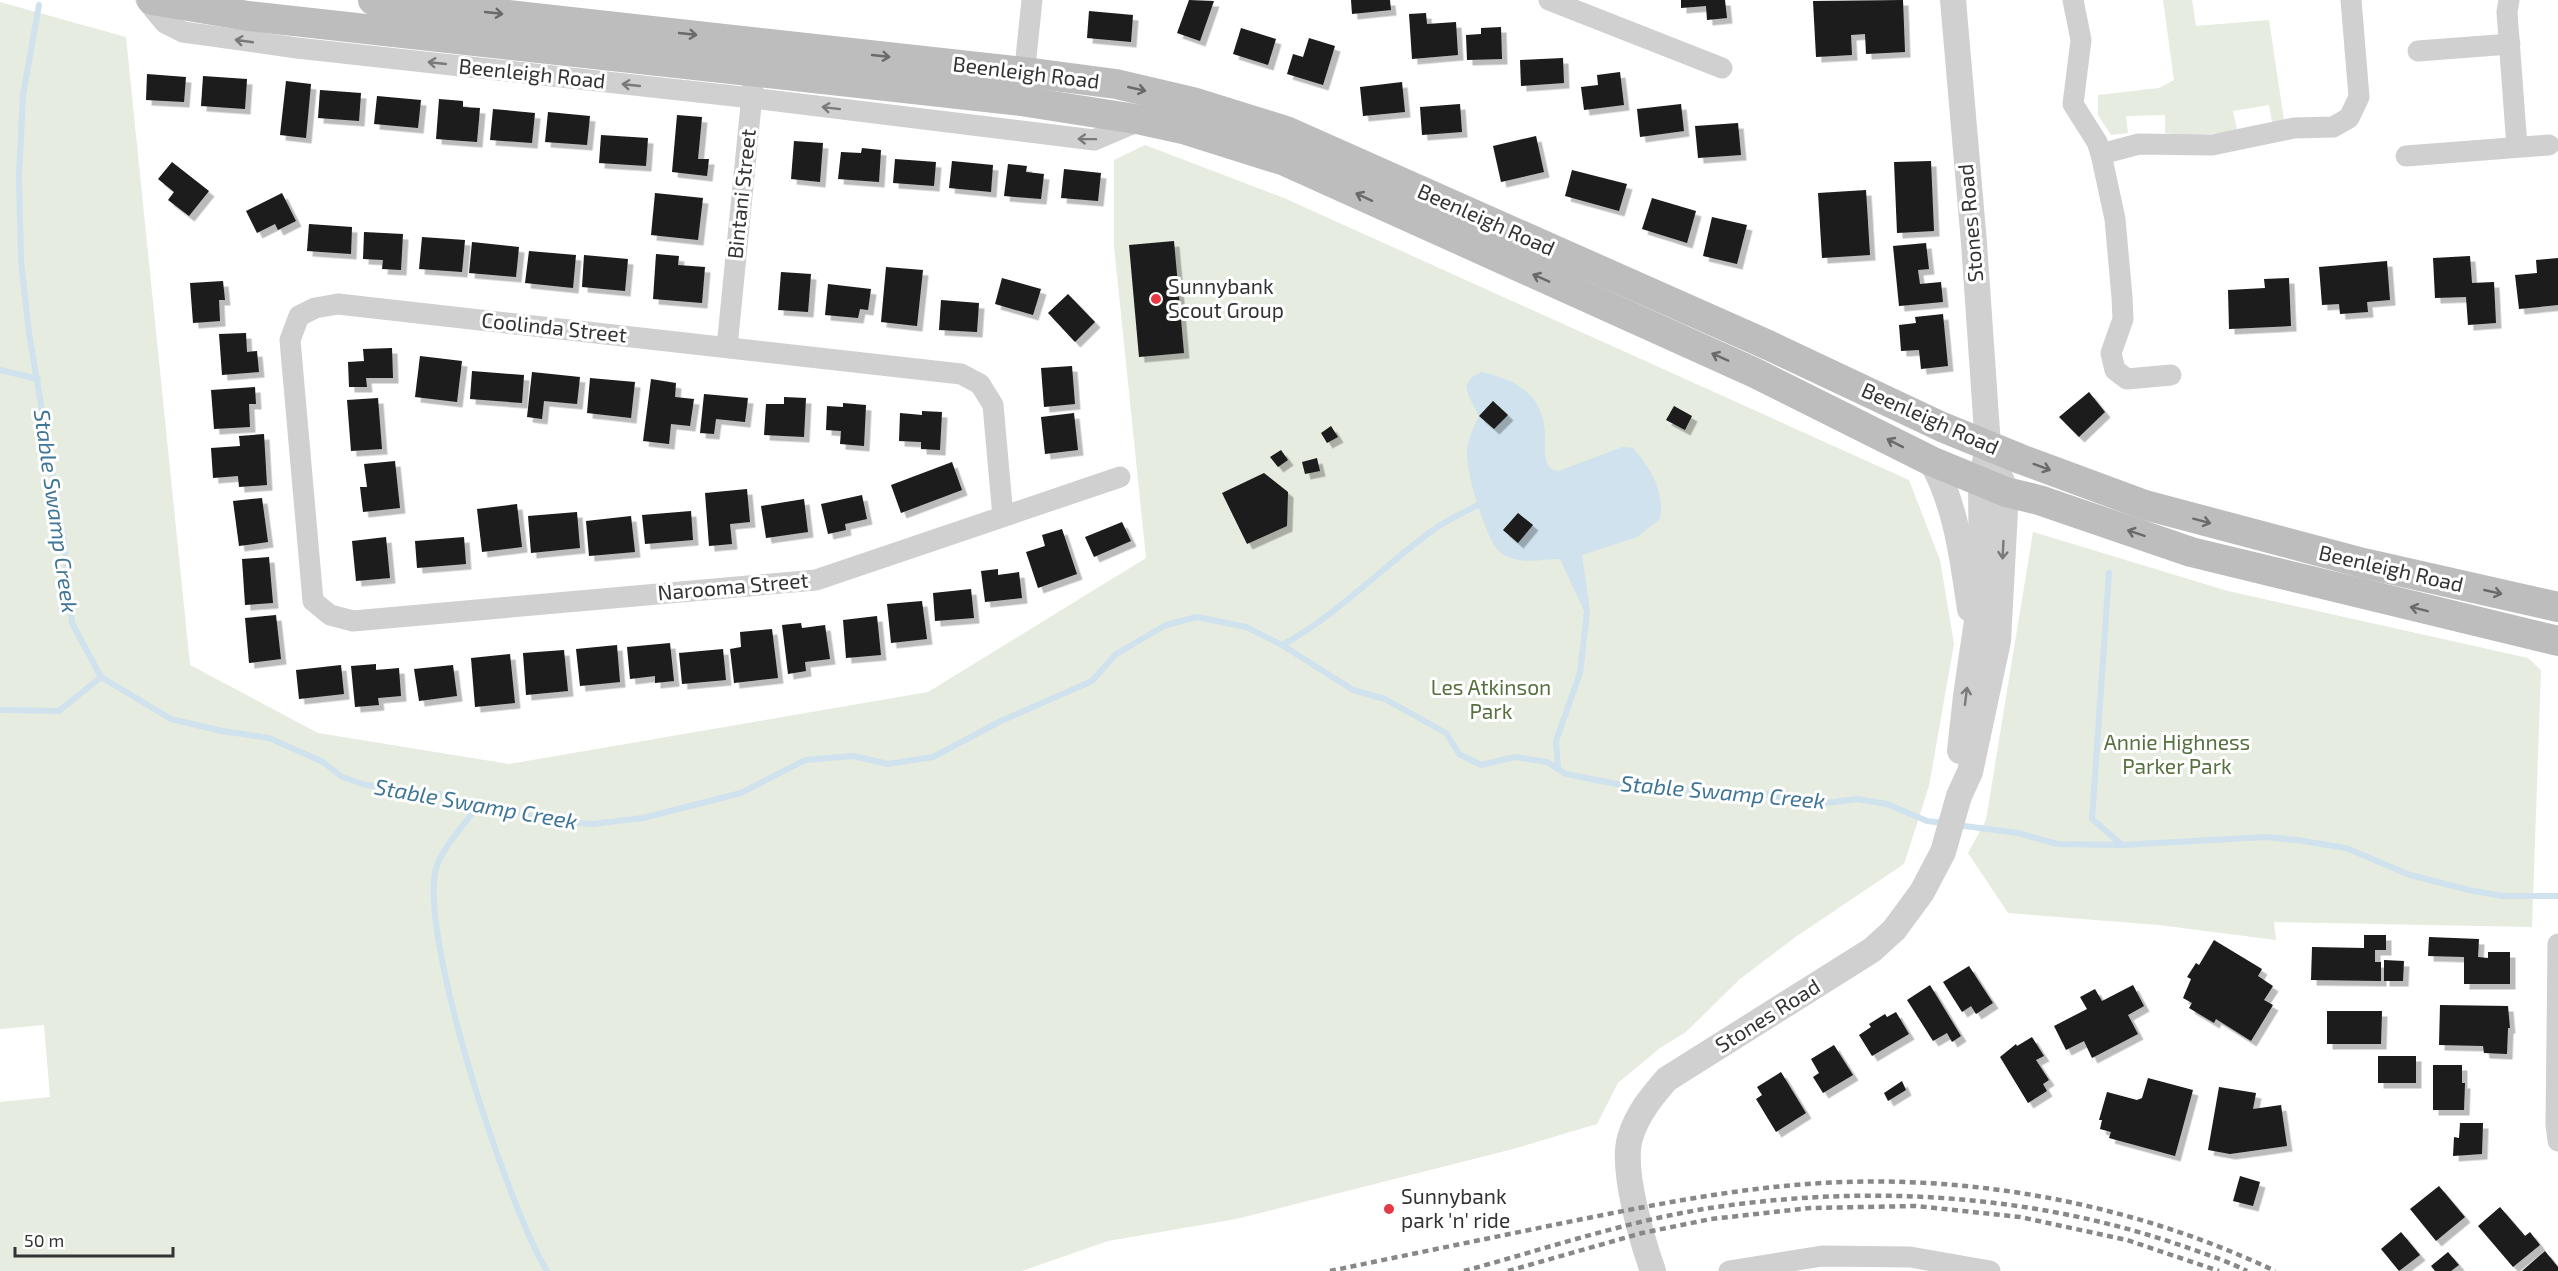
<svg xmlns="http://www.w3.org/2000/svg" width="2558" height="1271" viewBox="0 0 2558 1271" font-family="'Exo 2',sans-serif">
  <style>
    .green { fill: #e6ecdf }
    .water { fill: #cfe2ee }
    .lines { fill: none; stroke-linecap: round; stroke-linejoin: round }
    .stream { stroke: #cfe2ee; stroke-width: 6 }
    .building { fill: #1a1a1a; filter: url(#shadow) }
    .minor { stroke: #d0d0d0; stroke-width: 21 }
    .tertiary { stroke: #d0d0d0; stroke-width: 26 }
    .secondary { stroke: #bdbdbd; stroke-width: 30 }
    .rail { stroke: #888; stroke-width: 4.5; stroke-dasharray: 6 4.5; stroke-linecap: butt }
    .oneway { stroke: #6a6a6a }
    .oneway2 { stroke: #7a7a7a }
    .poi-dot { fill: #e63946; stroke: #fff; stroke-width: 2 }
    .labels { text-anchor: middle; stroke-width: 6; stroke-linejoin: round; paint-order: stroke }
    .street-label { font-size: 21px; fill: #333; stroke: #fff }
    .poi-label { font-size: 21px; fill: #333; stroke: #fff; text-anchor: start }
    .park-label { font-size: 21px; fill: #56703f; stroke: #fff }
    .water-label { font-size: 22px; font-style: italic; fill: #3f7597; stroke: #fff }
  </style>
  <defs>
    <filter id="shadow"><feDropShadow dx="5.5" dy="5.5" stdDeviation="0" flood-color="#0004"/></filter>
  </defs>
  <rect width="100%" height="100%" fill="#fff"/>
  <g class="green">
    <path d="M2163,0H2192L2196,26L2269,20L2284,120L2272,122L2269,105L2233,111L2237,130C2212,135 2191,136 2165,133V115L2126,116L2128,133L2111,135L2098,115V95L2159,88L2174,80Z"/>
    <polygon points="0,2 126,37 190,665 318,733 509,764 928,692 1146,558 1114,246 1114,160 1145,145 1284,198 1909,480 1940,560 1954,644 1929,786 1904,864 1794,938 1740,979 1686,1032 1660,1048 1618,1083 1597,1124 1513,1149 1236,1219 1108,1241 1022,1271 0,1271 0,1102 50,1097 44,1025 0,1029"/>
    <polygon points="2033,532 2228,591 2528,658 2541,670 2532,927 2274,922 2276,940 2159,925 2008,913 1968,853 1986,820"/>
  </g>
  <path class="water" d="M1481,372C1518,380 1545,396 1545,437C1545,448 1543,460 1551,469L1558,471L1623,447L1633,448C1650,467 1665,492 1660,519L1637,537L1582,555L1590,611L1585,613L1560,559C1544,559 1524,564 1509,557C1506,556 1500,553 1498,550C1485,536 1467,474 1467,455C1467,440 1473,429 1479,416L1469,397L1466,386L1471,378Z"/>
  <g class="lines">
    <g class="stream">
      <polyline points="39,5 23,95 19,175 21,261 29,333 64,543 72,623 101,677 171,719 222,731 269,738 323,762 342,777 366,785 439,794 545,820 592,824 643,818 741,793 805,760 853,756 888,764 933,757 1001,721 1092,681 1116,654 1166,625 1197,617 1246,627 1282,645 1353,690 1385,699 1446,733 1459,754 1481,765 1515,757 1547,762 1566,774 1647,790 1749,791 1818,804 1857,799 1887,804 1927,821 1944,823"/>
      <polyline points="0,370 38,379"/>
      <polyline points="2109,573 2092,819 2121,844"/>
      <path d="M1282,645C1339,614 1382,567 1433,530C1447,520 1463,513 1478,505"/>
      <polyline points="0,710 59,711 101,677"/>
      <polyline points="1558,769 1556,741 1580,673 1587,612"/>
      <path d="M479,805C466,822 445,845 437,865C415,929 509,1210 547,1271"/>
      <polyline points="1957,825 2018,833 2057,844 2122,845 2266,837 2297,840 2346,848 2410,875 2469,890 2503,896 2558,896"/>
    </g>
  </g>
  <g class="building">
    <polygon points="1189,0 1214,1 1200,41 1177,33"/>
    <polygon points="1351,0 1390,0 1391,10 1352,14"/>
    <polygon points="1681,0 1725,0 1727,18 1707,20 1706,6 1681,8"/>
    <polygon points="1903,0 1905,52 1866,54 1865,34 1851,35 1852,55 1816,57 1813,1"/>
    <polygon points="1089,11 1133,15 1131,42 1087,38"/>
    <polygon points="1426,13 1427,24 1456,22 1458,55 1412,59 1409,14"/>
    <polygon points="1501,27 1502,59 1467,60 1466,35 1481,34 1481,28"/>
    <polygon points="1241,28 1276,39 1268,65 1233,54"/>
    <polygon points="1309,38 1335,46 1323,85 1287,74 1293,54 1303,57"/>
    <polygon points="1563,58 1564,83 1521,86 1520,60"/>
    <polygon points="1620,72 1624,105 1584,110 1581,87 1598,85 1597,75"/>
    <polygon points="147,74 186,77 184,102 146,100"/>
    <polygon points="203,76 247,79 245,109 201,106"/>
    <polygon points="286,81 311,84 306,138 280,135"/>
    <polygon points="1402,82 1405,112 1363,116 1360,87"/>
    <polygon points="320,90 361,93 359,121 318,118"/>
    <polygon points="377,96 421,100 418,128 374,124"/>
    <polygon points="439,99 463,101 463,107 480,108 477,142 436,139"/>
    <polygon points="1460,104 1462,132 1422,135 1420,107"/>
    <polygon points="1681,104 1684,131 1640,137 1637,109"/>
    <polygon points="493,109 535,113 532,143 490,140"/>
    <polygon points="548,112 590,116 587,145 545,142"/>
    <polygon points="677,115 702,117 698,159 709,159 707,176 672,172"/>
    <polygon points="1738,123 1741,155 1698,158 1695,126"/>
    <polygon points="601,135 648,138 646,166 599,163"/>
    <polygon points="1536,136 1544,172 1501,182 1493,146"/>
    <polygon points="794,141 823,143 820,182 791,179"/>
    <polygon points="862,148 881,150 879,182 838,179 841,152 861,153"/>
    <polygon points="895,159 936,162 934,186 893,183"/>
    <polygon points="952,161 993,165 991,192 949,188"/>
    <polygon points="1931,161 1934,231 1897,233 1894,162"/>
    <polygon points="172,162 209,191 189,216 168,200 174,192 158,179"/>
    <polygon points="1008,164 1027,166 1026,172 1044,174 1041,199 1004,196"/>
    <polygon points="1064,169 1101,173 1098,201 1061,198"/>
    <polygon points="1572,170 1627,184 1619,211 1565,196"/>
    <polygon points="1866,190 1870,255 1822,258 1818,193"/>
    <polygon points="282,193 296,221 278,230 275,224 257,233 246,211"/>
    <polygon points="655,193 703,198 698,240 651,235"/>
    <polygon points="1652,198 1696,211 1687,243 1642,229"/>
    <polygon points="1712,217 1747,225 1737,264 1703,256"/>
    <polygon points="309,224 352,227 351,254 307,251"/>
    <polygon points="364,232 403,234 401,270 382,269 383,260 363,259"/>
    <polygon points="422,237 465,240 462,272 419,269"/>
    <polygon points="1174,241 1184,353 1139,357 1129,245"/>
    <polygon points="472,242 519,247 516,277 469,273"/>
    <polygon points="1926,243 1929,269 1918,270 1920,284 1941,282 1943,302 1899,306 1893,246"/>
    <polygon points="529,251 576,255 573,288 525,283"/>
    <polygon points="656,254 679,256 678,265 705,267 702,303 653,299"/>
    <polygon points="584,255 628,259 625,291 582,287"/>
    <polygon points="2470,256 2472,283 2494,282 2496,323 2468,325 2466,297 2435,298 2433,258"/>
    <polygon points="2558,258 2558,305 2519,309 2515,275 2537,273 2536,260"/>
    <polygon points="2387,261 2390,300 2367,302 2368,312 2340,314 2339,304 2322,305 2319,267"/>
    <polygon points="886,267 923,270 917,326 881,322"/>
    <polygon points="781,272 811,274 808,312 778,310"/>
    <polygon points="1002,278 1041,289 1033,315 995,304"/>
    <polygon points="2289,278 2291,326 2229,329 2228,290 2265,288 2264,279"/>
    <polygon points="223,281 225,300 219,300 220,321 193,323 190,283"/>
    <polygon points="828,284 871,289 868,310 860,309 858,318 825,315"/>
    <polygon points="1068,294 1095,322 1075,342 1048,313"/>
    <polygon points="941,300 979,303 977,332 939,330"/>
    <polygon points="1943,314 1948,366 1921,369 1919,350 1901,351 1899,325 1916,323 1915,317"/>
    <polygon points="246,333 247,352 257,351 259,372 222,375 219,334"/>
    <polygon points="392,348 393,378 366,378 367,387 349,387 348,362 364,361 363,349"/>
    <polygon points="420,356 462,361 457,402 415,397"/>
    <polygon points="1072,366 1075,404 1044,407 1041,368"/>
    <polygon points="472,371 524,375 522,403 470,399"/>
    <polygon points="532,372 580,377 577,404 544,401 542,419 527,417"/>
    <polygon points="590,378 635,382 631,418 587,413"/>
    <polygon points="651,379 676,383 675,397 694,399 690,426 671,424 669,444 643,441"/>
    <polygon points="255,387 256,404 249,404 250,427 214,429 211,390"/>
    <polygon points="2089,392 2105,412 2079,437 2059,417"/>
    <polygon points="704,394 748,398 745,422 716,419 714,434 700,433"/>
    <polygon points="784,397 806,398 804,437 764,435 766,404 784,404"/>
    <polygon points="378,398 382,449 351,451 347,400"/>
    <polygon points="1493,401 1508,415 1494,429 1479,416"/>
    <polygon points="843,403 866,405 864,446 840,444 841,431 826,430 827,406 843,407"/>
    <polygon points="1674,406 1692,416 1685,430 1666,420"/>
    <polygon points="922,411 942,412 940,450 921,449 921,442 899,441 900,413 922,415"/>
    <polygon points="1074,413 1078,450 1045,454 1041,417"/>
    <polygon points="1331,426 1338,437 1327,443 1321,433"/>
    <polygon points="264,434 267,485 239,487 238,476 213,478 211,448 240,446 239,436"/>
    <polygon points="1281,450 1288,460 1278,467 1270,457"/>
    <polygon points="1317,458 1320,471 1305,474 1302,462"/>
    <polygon points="395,461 400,508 363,512 360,487 367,487 364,464"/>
    <polygon points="952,462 962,490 901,513 891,485"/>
    <polygon points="1264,473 1288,492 1287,526 1247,544 1222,493"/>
    <polygon points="747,489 750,522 730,524 732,544 709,546 705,493"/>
    <polygon points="862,495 867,519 845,524 846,530 828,534 821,504"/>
    <polygon points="262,498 268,542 239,546 233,501"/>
    <polygon points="804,499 808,532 766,538 761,506"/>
    <polygon points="517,504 522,547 482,552 477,509"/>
    <polygon points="691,511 693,540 645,544 642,515"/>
    <polygon points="577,512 580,548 531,553 528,516"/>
    <polygon points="1518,513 1533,525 1518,543 1503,530"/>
    <polygon points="631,516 635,552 589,556 586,521"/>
    <polygon points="1122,522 1131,541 1094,557 1085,537"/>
    <polygon points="1062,529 1077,574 1038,588 1026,552 1045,546 1042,535"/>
    <polygon points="386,537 390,578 356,581 352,541"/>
    <polygon points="464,537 466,564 417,568 415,541"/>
    <polygon points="269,557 273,603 245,605 242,559"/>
    <polygon points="998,569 998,575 1019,572 1022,598 985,602 981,571"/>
    <polygon points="971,589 974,618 935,621 933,593"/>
    <polygon points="922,601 927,639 891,643 887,604"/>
    <polygon points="276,615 281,659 249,663 245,618"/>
    <polygon points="877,616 881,655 846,658 843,620"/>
    <polygon points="801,623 802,628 825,625 830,659 805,662 806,671 788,674 782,625"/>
    <polygon points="772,629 778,678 734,683 730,649 741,647 740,632"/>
    <polygon points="670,643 674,681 655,683 655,676 630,679 627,647"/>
    <polygon points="617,645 620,682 580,686 576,649"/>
    <polygon points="723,649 726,680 682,684 679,653"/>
    <polygon points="564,650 568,691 526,695 523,653"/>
    <polygon points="510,654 515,703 475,707 471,658"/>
    <polygon points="376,664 376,670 399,668 401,696 378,698 379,705 355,707 351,666"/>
    <polygon points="341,665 344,694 299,699 296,670"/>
    <polygon points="453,665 457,696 419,701 414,669"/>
    <polygon points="2364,935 2386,935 2386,950 2375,950 2375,962 2381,962 2381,981 2311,980 2312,947 2364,948"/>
    <polygon points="2429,937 2479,939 2478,957 2488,958 2488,952 2510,952 2510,984 2464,984 2464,957 2428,956"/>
    <polygon points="2214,940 2262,969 2258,976 2273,986 2264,1000 2273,1005 2251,1041 2216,1019 2214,1023 2189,1008 2192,1003 2183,998 2191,979 2187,977 2196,963 2199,965"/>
    <polygon points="2384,960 2404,961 2403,981 2384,981"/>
    <polygon points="1969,966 1993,1003 1976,1014 1971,1006 1962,1012 1943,982"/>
    <polygon points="1930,985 1961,1036 1952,1042 1947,1033 1933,1041 1907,1000"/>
    <polygon points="2133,985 2144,1006 2128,1015 2138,1034 2092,1058 2084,1041 2066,1050 2054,1026 2087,1009 2080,997 2095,989 2102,1001"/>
    <polygon points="2440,1005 2508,1006 2510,1028 2508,1028 2507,1054 2484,1053 2483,1046 2439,1045"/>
    <polygon points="2327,1011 2382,1011 2381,1044 2327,1044"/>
    <polygon points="1896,1012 1909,1034 1872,1056 1859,1035 1871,1027 1869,1024 1885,1014 1887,1017"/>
    <polygon points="2032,1037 2044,1056 2036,1060 2049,1080 2043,1084 2047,1091 2028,1103 2000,1057 2016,1044 2017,1046"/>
    <polygon points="1834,1045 1853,1075 1823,1093 1813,1077 1819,1073 1811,1059"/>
    <rect x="2378" y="1056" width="38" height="27"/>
    <polygon points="2433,1065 2462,1065 2462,1083 2465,1083 2464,1110 2433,1110"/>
    <polygon points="1781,1072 1806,1113 1776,1132 1756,1099 1762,1095 1757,1087"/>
    <polygon points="2148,1078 2193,1090 2175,1156 2109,1138 2111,1132 2100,1129 2102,1120 2099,1120 2107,1092 2137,1100 2142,1098"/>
    <polygon points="1902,1081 1906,1090 1888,1101 1884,1093"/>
    <polygon points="2219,1087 2256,1093 2253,1109 2281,1105 2287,1146 2230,1154 2208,1150"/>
    <polygon points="2460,1123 2483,1123 2482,1154 2453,1156 2454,1137 2459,1138"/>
    <polygon points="2240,1176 2260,1182 2253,1206 2233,1201"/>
    <polygon points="2439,1186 2465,1217 2436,1241 2410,1209"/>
    <polygon points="2500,1207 2525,1236 2530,1232 2540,1245 2513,1267 2478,1226"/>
    <polygon points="2401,1232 2420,1255 2399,1271 2381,1249"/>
    <polygon points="2545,1251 2558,1267 2558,1271 2522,1271"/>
    <polygon points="2448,1252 2459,1265 2451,1271 2435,1271 2431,1266"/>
  </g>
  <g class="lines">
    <g class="minor">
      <polyline points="146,0 165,23 183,32 297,48 752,98 1094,140 1141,120"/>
      <polyline points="1549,0 1722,68"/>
      <polyline points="2073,0 2081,40 2073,104 2097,142 2101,154 2139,144 2212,145 2294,128 2333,127 2349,118 2359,97 2351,0"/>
      <polyline points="2509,0 2507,12 2517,147"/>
      <polyline points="2418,51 2510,44"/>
      <polyline points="1023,86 1032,0"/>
      <polyline points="2101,154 2115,219 2122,297 2123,319 2111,353 2115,370 2127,379 2171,375"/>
      <polyline points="2406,156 2549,145"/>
      <polyline points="727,347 753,85"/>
      <polyline points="1003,517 993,405 980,384 961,374 338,304 315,308 299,316 290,340 313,601 330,615 353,621 816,580 1120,477"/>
      <polyline points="2558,944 2556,1124 2558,1141"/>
      <polyline points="1729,1271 1822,1256 1910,1257 1990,1271"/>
    </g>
    <g class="tertiary">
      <polyline points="1953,0 1974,243 1988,446 1981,483 1982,587 1966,696 1960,751"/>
      <path d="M1931,461C1956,503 1963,562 1970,609"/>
      <path d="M1653,1271C1642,1240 1621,1169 1630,1138C1637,1114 1652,1096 1667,1079L1872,950L1894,930L1922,892L1943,852L1959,796L1970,772L1998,641L2006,492L1988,446"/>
    </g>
    <g class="secondary">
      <polyline points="152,0 248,16 1021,101 1142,120 1183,129 1285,161 1755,373 1931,461 2006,492 2039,500 2191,552 2558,641"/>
      <polyline points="373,0 1024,72 1116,84 1193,102 1286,131 1768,345 1942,427 2023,460 2145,505 2363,563 2558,607"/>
    </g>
    <g class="rail">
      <path d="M1330,1271C1407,1255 1485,1239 1563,1223C1643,1207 1725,1190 1807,1184C1965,1172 2132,1203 2275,1271"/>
      <path d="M1464,1271C1545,1249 1627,1221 1710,1208C1864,1185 2022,1193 2171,1242C2197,1251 2223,1259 2247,1271"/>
      <polyline points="1508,1271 1642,1233 1711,1219 1810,1208 1916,1206 2020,1217 2127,1240 2219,1271"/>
    </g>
  </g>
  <defs><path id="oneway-shaft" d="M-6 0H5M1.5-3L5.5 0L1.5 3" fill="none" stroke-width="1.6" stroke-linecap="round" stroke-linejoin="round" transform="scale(1.5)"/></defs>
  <g class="oneway">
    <use href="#oneway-shaft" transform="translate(494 13) rotate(6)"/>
    <use href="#oneway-shaft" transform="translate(688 34) rotate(6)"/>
    <use href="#oneway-shaft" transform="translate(881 56) rotate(6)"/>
    <use href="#oneway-shaft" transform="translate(1137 89) rotate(13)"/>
    <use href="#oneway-shaft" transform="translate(1364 197) rotate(-155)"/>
    <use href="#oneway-shaft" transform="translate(1541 278) rotate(-156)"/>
    <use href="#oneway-shaft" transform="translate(1720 357) rotate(-156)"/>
    <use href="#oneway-shaft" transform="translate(1895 443) rotate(-153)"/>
    <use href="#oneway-shaft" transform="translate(2042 467) rotate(20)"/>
    <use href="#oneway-shaft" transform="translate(2202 521) rotate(15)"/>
    <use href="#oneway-shaft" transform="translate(2136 533) rotate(-161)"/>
    <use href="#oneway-shaft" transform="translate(2493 592) rotate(13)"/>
    <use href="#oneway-shaft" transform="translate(2419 609) rotate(-166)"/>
  </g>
  <g class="oneway2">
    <use href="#oneway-shaft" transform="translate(244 41) rotate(-172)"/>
    <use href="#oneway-shaft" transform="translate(437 63) rotate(-174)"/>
    <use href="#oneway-shaft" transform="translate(631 85) rotate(-174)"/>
    <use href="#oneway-shaft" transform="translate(831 108) rotate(-173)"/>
    <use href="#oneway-shaft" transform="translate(1087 139) rotate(-179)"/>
    <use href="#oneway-shaft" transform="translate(2003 550) rotate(93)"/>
    <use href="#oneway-shaft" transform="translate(1966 696) rotate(-83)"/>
  </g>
  <g class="poi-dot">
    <circle cx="1156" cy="299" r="6"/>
    <circle cx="1389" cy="1209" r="6"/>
  </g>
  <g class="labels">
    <g class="street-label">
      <text transform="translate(1026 73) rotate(7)" y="7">Beenleigh Road</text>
      <text transform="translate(532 74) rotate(6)" y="7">Beenleigh Road</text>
      <text transform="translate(742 194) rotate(-84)" y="7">Bintani Street</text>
      <text transform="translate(1486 220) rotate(24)" y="7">Beenleigh Road</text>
      <text transform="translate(1971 223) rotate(-95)" y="7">Stones Road</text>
      <text transform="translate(554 328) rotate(6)" y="7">Coolinda Street</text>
      <text transform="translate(1930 419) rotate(24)" y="7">Beenleigh Road</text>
      <text transform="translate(2391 569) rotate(13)" y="7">Beenleigh Road</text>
      <text transform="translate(733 587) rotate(-5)" y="7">Narooma Street</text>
      <text transform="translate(1768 1016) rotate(-32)" y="7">Stones Road</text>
    </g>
    <g class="poi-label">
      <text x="1168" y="294">Sunnybank<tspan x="1168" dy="24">Scout Group</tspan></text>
      <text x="1401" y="1204">Sunnybank<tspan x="1401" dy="24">park 'n' ride</tspan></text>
    </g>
    <g class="park-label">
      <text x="1491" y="695">Les Atkinson<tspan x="1491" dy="24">Park</tspan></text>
      <text x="2177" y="750">Annie Highness<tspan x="2177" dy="24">Parker Park</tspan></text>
    </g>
    <g class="water-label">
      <text transform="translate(56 511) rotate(82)" y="8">Stable Swamp Creek</text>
      <text transform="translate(1723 792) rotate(5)" y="8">Stable Swamp Creek</text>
      <text transform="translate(476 804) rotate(10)" y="8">Stable Swamp Creek</text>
    </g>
  </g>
  <path d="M15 1247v9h158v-9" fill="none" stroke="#333333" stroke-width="3"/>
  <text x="24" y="1247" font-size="18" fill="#333333" stroke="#ffffff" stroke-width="4.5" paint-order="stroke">50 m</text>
</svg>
